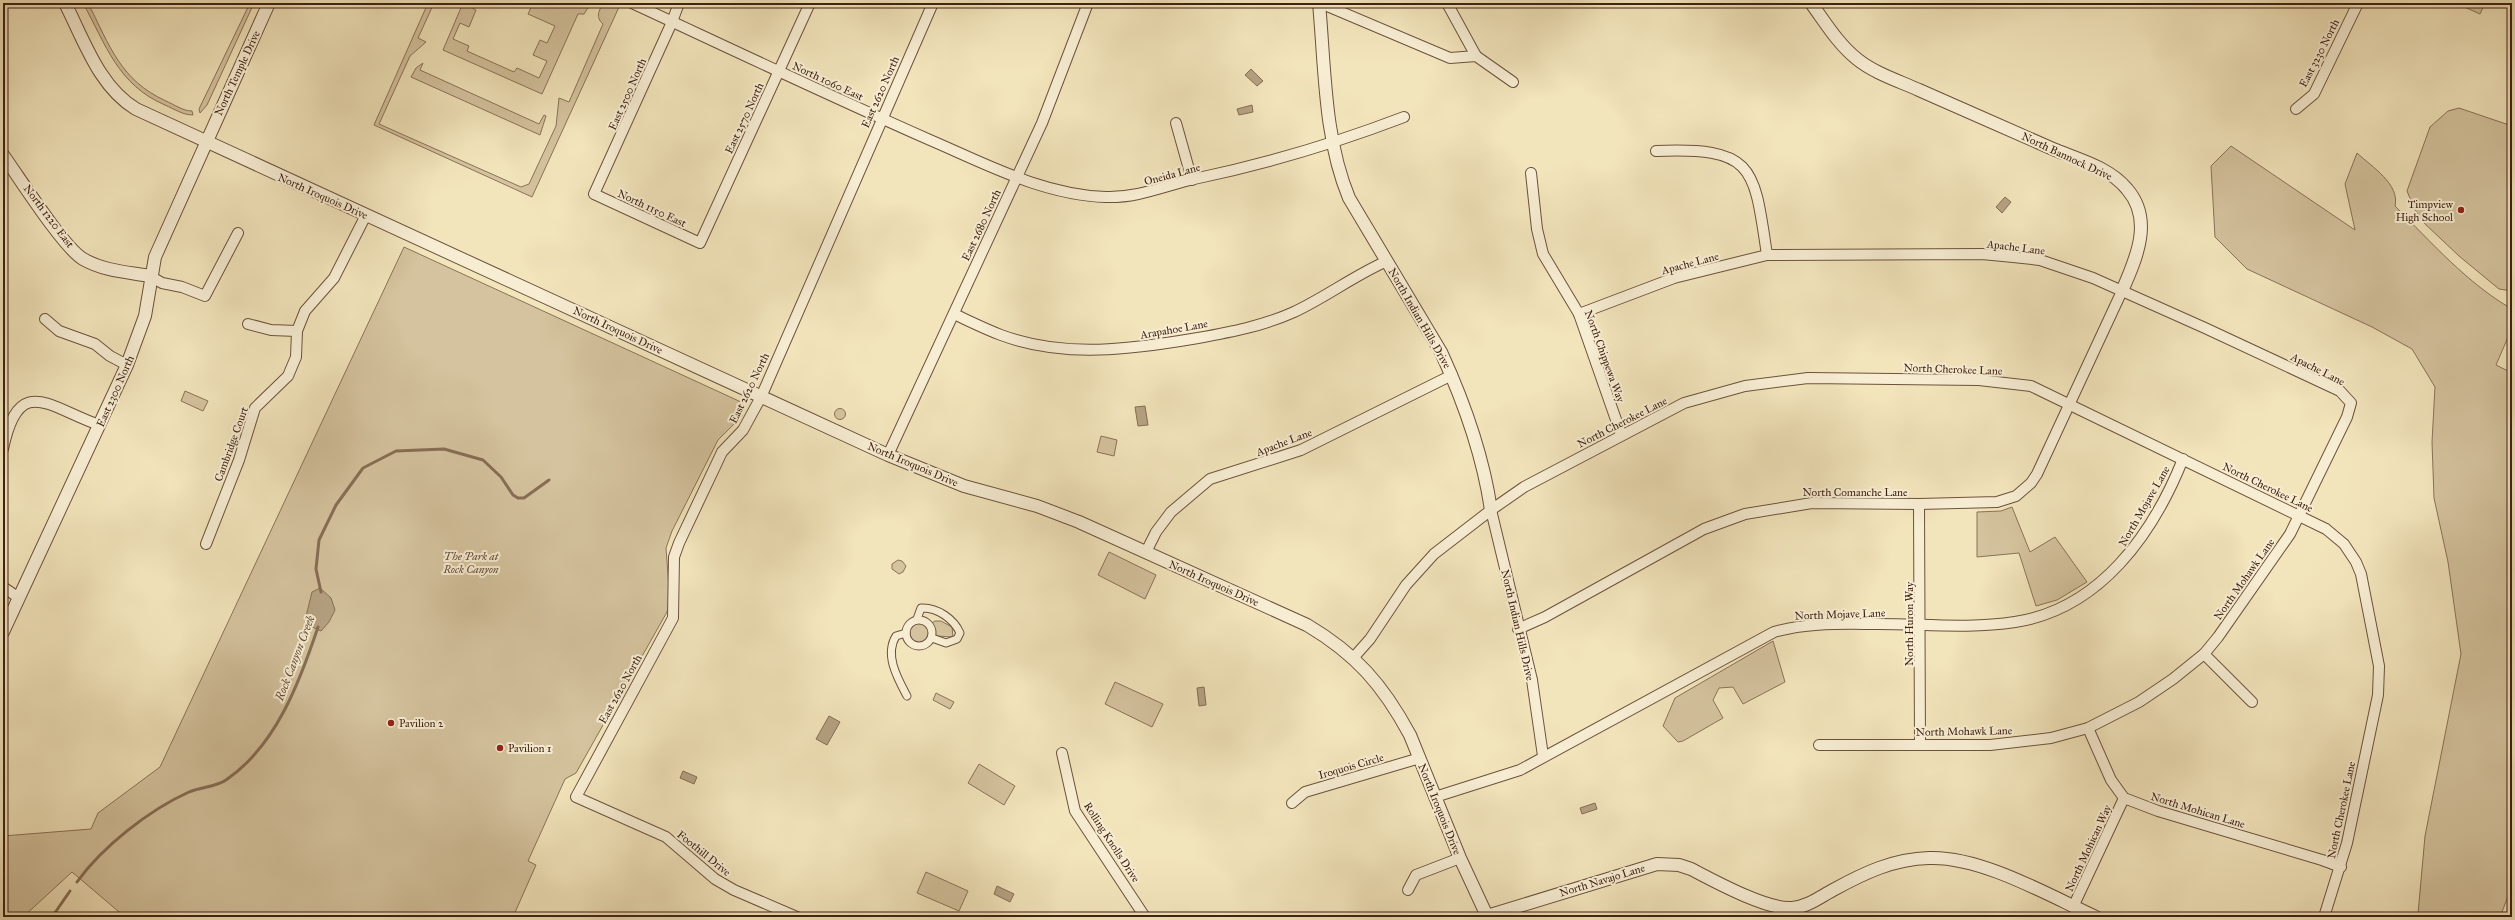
<svg xmlns="http://www.w3.org/2000/svg" width="2515" height="920" viewBox="0 0 2515 920" font-family="'IM FELL Great Primer',serif">
  <style>
    .green { fill: #d4c39e; stroke: #8a7258 }
    .water { fill: #b5a282; stroke: #866e55 }
    .lines { fill: none; stroke-linecap: round; stroke-linejoin: round }
    .stream { stroke: #866e55; stroke-width: 3 }
    .pedestrian-casing { stroke: #6c523c; stroke-width: 9 }
    .minor-casing { stroke: #6c523c; stroke-width: 12 }
    .tertiary-casing { stroke: #6c523c; stroke-width: 14 }
    .pedestrian { stroke: #f7edd3; stroke-width: 7 }
    .minor { stroke: #f7edd3; stroke-width: 10 }
    .tertiary { stroke: #f7edd3; stroke-width: 12 }
    .poi-dot { fill: #8f2418; stroke: #f7edd3; stroke-width: 1.5 }
    .labels { text-anchor: middle; stroke-width: 4; stroke-linejoin: round; paint-order: stroke }
    .street-label { font-size: 11px; fill: #3f2112; stroke: #f7edd3 }
    .poi-label { font-size: 11px; fill: #3f2112; stroke: #f7edd3; text-anchor: start }
    .park-label { font-size: 11px; font-style: italic; fill: #644a35; stroke: #f7edd3 }
    .water-label { font-size: 12px; font-style: italic; fill: #684e39; stroke: #f7edd3 }
  </style>
  <rect width="100%" height="100%" fill="#f2e4bb"/>
  <filter id="stains"><feTurbulence type="fractalNoise" baseFrequency=".005" numOctaves="4"/><feColorMatrix values="0 0 0 0 .2 0 0 0 0 .09 0 0 0 0 .02 0 0 0 .5 -.17"/></filter>
  <radialGradient id="worn" r=".72"><stop offset=".6" stop-color="#630" stop-opacity="0"/><stop offset="1" stop-color="#630" stop-opacity=".3"/></radialGradient>
  <g class="green">
    <path d="M83,3H88C110,46 120,80 166,101C175,105 183,111 192,111L193,115C183,115 174,109 165,105C118,85 106,45 83,3Z"/>
    <polygon points="250,3 254,3 207,105 200,113 199,109"/>
    <path d="M428,3H434L418,38L426,42L410,56L379,124L521,187L529,184L556,126L559,98L569,102L603,24C595,17 599,11 603,3H610L619,7L532,197L374,125Z"/>
    <polygon points="463,3 476,10 469,27 460,23 453,39 469,46 467,51 514,72 517,68 539,78 547,61 533,55 540,40 547,43 555,26 528,14 533,3 591,3 584,14 578,14 542,94 443,50"/>
    <polygon points="2464,3 2485,3 2480,14 2462,6"/>
    <polygon points="423,63 420,70 539,124 544,115 546,116 540,135 411,77 416,68"/>
    <polygon points="2459,108 2512,126 2512,291 2499,289 2459,256 2423,222 2414,208 2407,191 2430,127 2448,111"/>
    <path d="M2231,146L2355,230L2345,184L2357,153C2372,167 2400,184 2395,206C2431,242 2468,284 2512,309V328L2496,365L2512,373V886L2500,917H2421L2418,914L2425,836L2461,654L2448,562L2434,498L2432,442L2435,387L2412,349L2372,327L2247,269L2215,237L2211,166Z"/>
    <polygon points="404,247 741,402 742,416 718,440 672,531 666,548 670,601 667,612 576,773 565,779 528,861 536,865 513,917 125,917 72,872 23,917 3,917 3,836 91,829 98,813 160,767"/>
    <polygon points="185,391 208,401 203,411 181,401"/>
    <circle cx="840" cy="414" r="5.5"/>
    <polygon points="1101,436 1117,440 1114,456 1097,452"/>
    <polygon points="2012,507 2030,552 2055,537 2087,582 2057,600 2036,606 2019,553 1977,557 1977,512 2001,511"/>
    <polygon points="1109,552 1156,575 1145,599 1098,575"/>
    <polygon points="898,560 902,561 906,566 903,572 899,574 892,569 892,564"/>
    <polygon points="935,621 941,621 952,627 953,637 936,636 930,624"/>
    <circle cx="919" cy="633" r="11"/>
    <polygon points="1773,641 1785,682 1743,704 1733,687 1719,688 1713,700 1723,718 1683,741 1678,742 1663,726 1675,698"/>
    <polygon points="1115,682 1163,704 1152,727 1105,704"/>
    <polygon points="936,693 954,702 950,709 933,700"/>
    <polygon points="979,764 1015,786 1004,805 968,783"/>
    <polygon points="926,872 968,891 959,911 917,893"/>
  </g>
  <g class="water">
    <polygon points="1251,69 1263,81 1257,86 1245,75"/>
    <polygon points="1252,105 1253,112 1239,115 1237,109"/>
    <polygon points="2005,197 2011,202 2002,213 1996,207"/>
    <polygon points="1145,406 1148,425 1138,426 1135,407"/>
    <polygon points="320,588 331,598 335,610 329,622 321,631 308,625 306,616 312,592"/>
    <polygon points="1204,687 1206,705 1199,706 1197,688"/>
    <polygon points="829,716 840,722 827,745 816,739"/>
    <polygon points="683,771 697,777 694,784 680,778"/>
    <polygon points="1595,803 1597,809 1582,814 1580,808"/>
    <polygon points="997,886 1014,894 1010,902 994,894"/>
  </g>
  <g class="lines">
    <g class="stream">
      <polyline points="321,592 316,569 319,540 336,505 363,468 396,451 444,449 483,460 501,477 513,495 518,498 524,498 549,480"/>
      <path d="M77,882C102,847 149,810 189,792C200,787 216,787 226,780C276,746 300,681 318,627"/>
      <polyline points="52,917 70,891"/>
    </g>
    <defs>
      <g id="pedestrian">
        <path d="M917,619L921,608C937,607 954,619 960,633L957,639L946,643L932,638"/>
        <circle cx="919" cy="633" r="13"/>
        <path d="M906,633L896,636C884,655 898,679 907,696"/>
      </g>
      <g id="minor">
        <path d="M632,3C731,49 830,96 930,140C986,164 1043,195 1106,197C1138,198 1164,186 1194,179C1266,164 1336,143 1404,117"/>
        <polyline points="679,3 672,22 594,194 700,243 810,3"/>
        <polyline points="1320,3 1450,58 1476,56 1513,82"/>
        <polyline points="1447,3 1476,56"/>
        <polyline points="2296,109 2314,94 2358,3"/>
        <polyline points="1176,123 1192,180"/>
        <path d="M1656,151C1755,147 1754,167 1767,255"/>
        <polyline points="1531,173 1537,229 1543,254 1579,314 1621,434"/>
        <polyline points="150,276 162,283 182,287 205,296 238,233"/>
        <path d="M954,314C969,321 985,329 1001,335C1065,359 1133,349 1198,338C1231,332 1263,326 1294,312C1326,297 1355,275 1387,261"/>
        <polyline points="1579,314 1674,278 1767,255 1982,254 2013,257 2040,260 2093,278 2205,328 2340,391 2351,403 2347,417 2290,534 2218,637 2204,654 2173,679 2139,702 2088,728 2051,738 1990,745 1819,745"/>
        <polyline points="45,319 59,331 95,344 110,356 127,365"/>
        <polyline points="248,324 271,330 297,331"/>
        <path d="M3,449C19,373 48,407 99,425"/>
        <polyline points="888,455 1042,123 1088,3"/>
        <polyline points="1919,504 1920,744"/>
        <polyline points="1491,510 1532,680 1543,756"/>
        <polyline points="206,544 239,460 255,408 288,376 296,357 297,331 305,311 334,278 366,215"/>
        <polyline points="1146,552 1156,532 1171,512 1210,479 1301,450 1452,375"/>
        <polyline points="3,587 19,598"/>
        <polyline points="1518,629 1545,617 1704,529 1745,514 1812,503 1919,504 1997,502 2016,496 2031,483 2037,474 2122,291"/>
        <polyline points="2204,654 2252,702"/>
        <polyline points="1354,657 1370,639 1406,585 1434,554 1491,510 1524,487 1684,403 1745,386 1808,378 1979,380 2031,386 2326,529 2344,544 2356,562 2361,574 2379,666 2378,695 2347,843 2324,917"/>
        <polyline points="2088,728 2111,780 2124,798 2158,811 2322,860 2341,867"/>
        <polyline points="1062,753 1075,811 1145,917"/>
        <path d="M1435,797L1520,770L1774,632C1808,622 1843,624 1879,624C1924,624 1970,629 2015,622C2100,609 2153,534 2183,459"/>
        <polyline points="1292,803 1305,792 1420,758"/>
        <polyline points="1408,890 1416,875 1460,858"/>
        <polyline points="2073,907 2124,798"/>
        <polyline points="797,917 734,890 715,879 666,837 576,797 673,618 674,557 679,543 722,452 743,430 761,397 933,3"/>
      </g>
      <g id="tertiary">
        <path d="M65,3C84,40 99,87 136,109L888,455L964,486L1037,506L1079,522L1307,625C1356,654 1383,685 1410,735L1460,858L1487,916L1657,864L1679,865L1691,869C1714,881 1767,910 1792,908C1807,907 1820,897 1833,890C1864,873 1893,859 1929,858C1981,856 2048,895 2096,917"/>
        <path d="M1319,3C1325,68 1324,138 1349,198L1441,352C1464,402 1483,455 1491,510"/>
        <path d="M1811,3C1825,22 1838,44 1857,59C1874,73 1899,81 1919,90C1964,110 2008,129 2053,149C2077,159 2109,167 2127,189C2154,220 2136,259 2122,291"/>
        <path d="M3,155C19,177 63,247 83,259C104,271 127,272 150,276"/>
        <polyline points="3,632 127,365 145,316 155,257 269,3"/>
      </g>
    </defs>
    <use href="#pedestrian" class="pedestrian-casing"/>
    <use href="#minor" class="minor-casing"/>
    <use href="#tertiary" class="tertiary-casing"/>
    <use href="#pedestrian" class="pedestrian"/>
    <use href="#minor" class="minor"/>
    <use href="#tertiary" class="tertiary"/>
  </g>
  <g class="poi-dot">
    <circle cx="2461" cy="210" r="4"/>
    <circle cx="391" cy="723" r="4"/>
    <circle cx="500" cy="748" r="4"/>
  </g>
  <g class="labels">
    <g class="street-label">
      <text transform="translate(2319 53) rotate(-63)" y="4">East 3230 North</text>
      <text transform="translate(237 73) rotate(-65)" y="4">North Temple Drive</text>
      <text transform="translate(828 81) rotate(25)" y="4">North 1060 East</text>
      <text transform="translate(880 92) rotate(-66)" y="4">East 2620 North</text>
      <text transform="translate(627 94) rotate(-66)" y="4">East 2500 North</text>
      <text transform="translate(744 118) rotate(-65)" y="4">East 2570 North</text>
      <text transform="translate(2067 156) rotate(25)" y="4">North Bannock Drive</text>
      <text transform="translate(1172 174) rotate(-15)" y="4">Oneida Lane</text>
      <text transform="translate(323 196) rotate(24)" y="4">North Iroquois Drive</text>
      <text transform="translate(652 208) rotate(25)" y="4">North 1150 East</text>
      <text transform="translate(49 216) rotate(53)" y="4">North 1220 East</text>
      <text transform="translate(981 225) rotate(-65)" y="4">East 2680 North</text>
      <text transform="translate(2016 247) rotate(7)" y="4">Apache Lane</text>
      <text transform="translate(1690 263) rotate(-15)" y="4">Apache Lane</text>
      <text transform="translate(1420 318) rotate(60)" y="4">North Indian Hills Drive</text>
      <text transform="translate(1174 329) rotate(-10)" y="4">Arapahoe Lane</text>
      <text transform="translate(618 330) rotate(25)" y="4">North Iroquois Drive</text>
      <text transform="translate(1605 356) rotate(70)" y="4">North Chippewa Way</text>
      <text transform="translate(1953 369) rotate(2)" y="4">North Cherokee Lane</text>
      <text transform="translate(2318 369) rotate(27)" y="4">Apache Lane</text>
      <text transform="translate(749 388) rotate(-64)" y="4">East 2620 North</text>
      <text transform="translate(115 391) rotate(-66)" y="4">East 2300 North</text>
      <text transform="translate(1622 422) rotate(-27)" y="4">North Cherokee Lane</text>
      <text transform="translate(1284 442) rotate(-21)" y="4">Apache Lane</text>
      <text transform="translate(231 444) rotate(-70)" y="4">Cambridge Court</text>
      <text transform="translate(913 464) rotate(23)" y="4">North Iroquois Drive</text>
      <text transform="translate(2268 487) rotate(26)" y="4">North Cherokee Lane</text>
      <text x="1855" y="496">North Comanche Lane</text>
      <text transform="translate(2144 506) rotate(-60)" y="4">North Mojave Lane</text>
      <text transform="translate(2244 579) rotate(-55)" y="4">North Mohawk Lane</text>
      <text transform="translate(1214 583) rotate(24)" y="4">North Iroquois Drive</text>
      <text transform="translate(1840 614) rotate(-2)" y="4">North Mojave Lane</text>
      <text transform="translate(1909 624) rotate(-90)" y="4">North Huron Way</text>
      <text transform="translate(1518 625) rotate(77)" y="4">North Indian Hills Drive</text>
      <text transform="translate(620 689) rotate(-61)" y="4">East 2620 North</text>
      <text transform="translate(1964 731) rotate(-1)" y="4">North Mohawk Lane</text>
      <text transform="translate(1351 766) rotate(-16)" y="4">Iroquois Circle</text>
      <text transform="translate(1440 809) rotate(68)" y="4">North Iroquois Drive</text>
      <text transform="translate(2198 810) rotate(17)" y="4">North Mohican Lane</text>
      <text transform="translate(2341 810) rotate(-78)" y="4">North Cherokee Lane</text>
      <text transform="translate(1112 842) rotate(57)" y="4">Rolling Knolls Drive</text>
      <text transform="translate(2088 848) rotate(-65)" y="4">North Mohican Way</text>
      <text transform="translate(704 853) rotate(39)" y="4">Foothill Drive</text>
      <text transform="translate(1602 880) rotate(-17)" y="4">North Navajo Lane</text>
    </g>
    <g class="poi-label">
      <text x="2453" y="208" text-anchor="end">Timpview<tspan x="2453" dy="13">High School</tspan></text>
      <text x="399" y="727">Pavilion 2</text>
      <text x="508" y="752">Pavilion 1</text>
    </g>
    <g class="park-label">
      <text x="471" y="560">The Park at<tspan x="471" dy="13">Rock Canyon</tspan></text>
    </g>
    <g class="water-label">
      <text transform="translate(295 658) rotate(-69)" y="4">Rock Canyon Creek</text>
    </g>
  </g>
  <rect width="2515" height="920" fill="none" stroke="#f2e4bb" stroke-width="16"/>
  <rect x="4" y="4" width="2507" height="912" fill="none" stroke="#3f2112" stroke-width="2"/>
  <rect x="8" y="8" width="2499" height="904" fill="none" stroke="#3f2112"/>
  <rect width="100%" height="100%" filter="url(#stains)"/>
  <rect width="100%" height="100%" fill="url(#worn)"/>
</svg>
